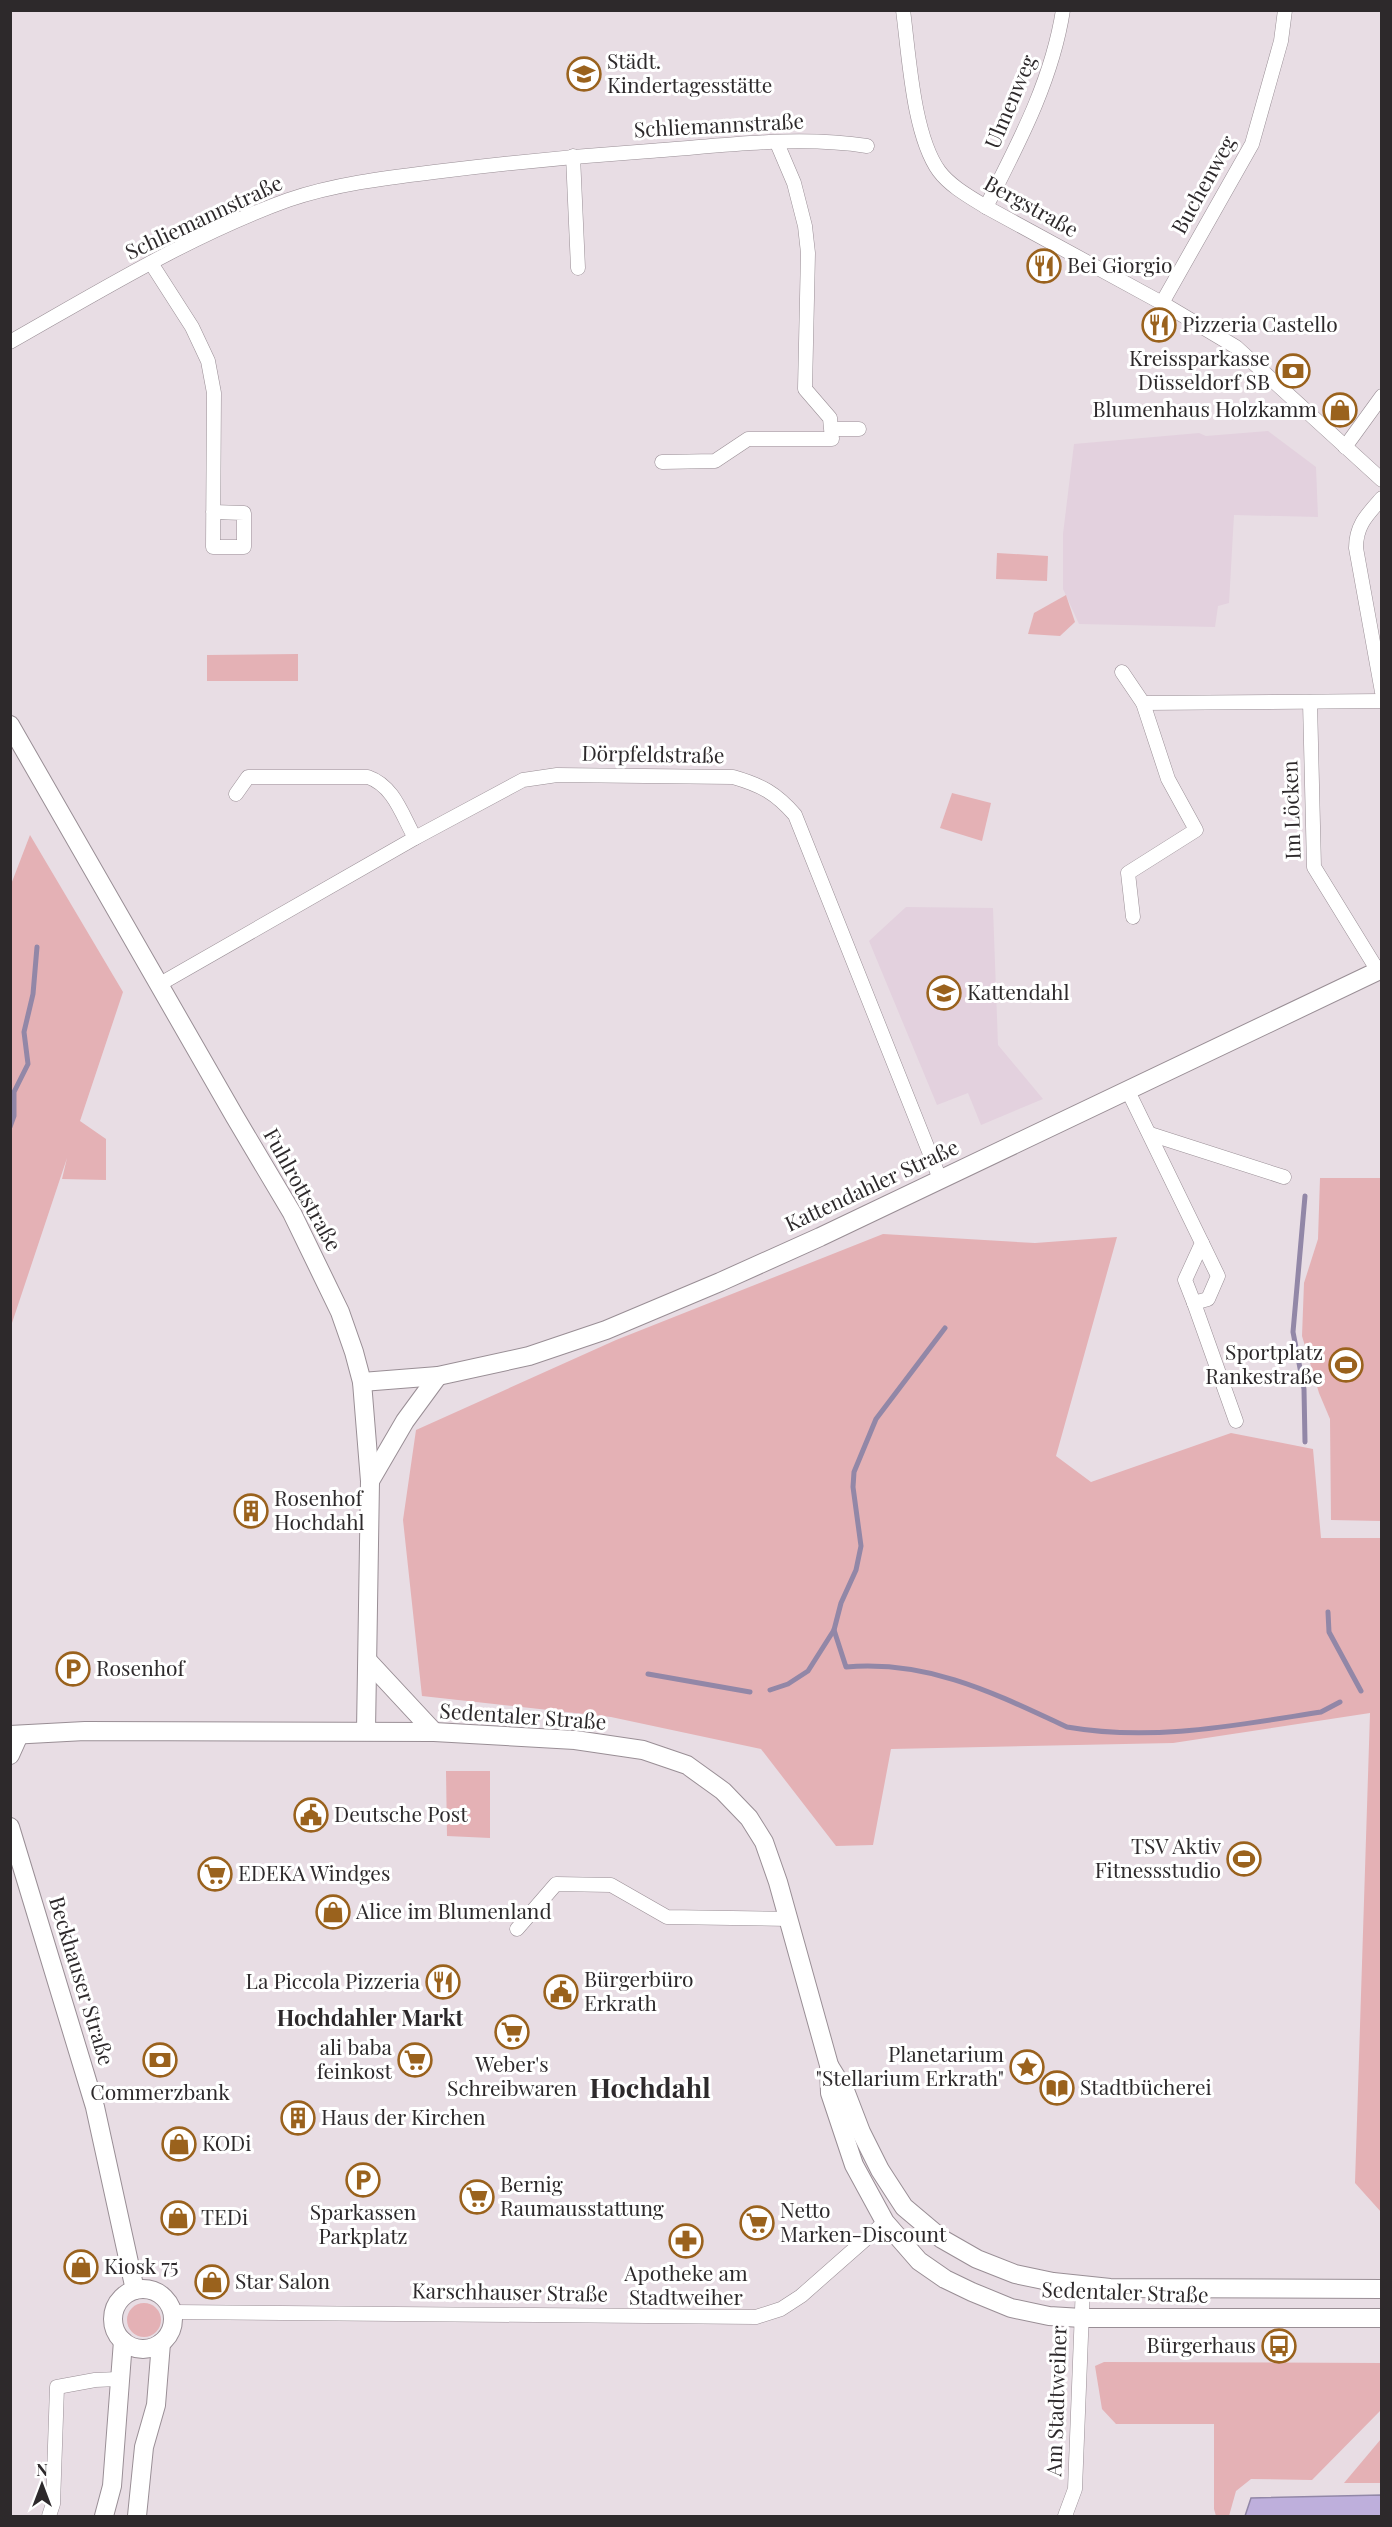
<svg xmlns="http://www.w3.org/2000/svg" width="1392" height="2527" viewBox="0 0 1392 2527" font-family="'Playfair Display',serif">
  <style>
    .built { fill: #e3d1de }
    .green { fill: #e4b1b5 }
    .water { fill: #beafdc; stroke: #9287a7; stroke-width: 1.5 }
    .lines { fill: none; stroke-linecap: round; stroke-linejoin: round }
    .stream { stroke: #9287a7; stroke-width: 5 }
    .minor-casing { stroke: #998e95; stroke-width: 15 }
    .tertiary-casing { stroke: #998e95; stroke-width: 20 }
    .minor { stroke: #fff; stroke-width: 14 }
    .tertiary { stroke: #fff; stroke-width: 18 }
    .labels { text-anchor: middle; stroke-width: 6; stroke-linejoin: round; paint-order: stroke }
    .poi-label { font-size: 21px; fill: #2d292b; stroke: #fff; text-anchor: start }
    .street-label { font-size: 21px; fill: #2d292b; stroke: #fff }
    .neighbourhood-label { font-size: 22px; font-weight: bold; fill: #2d292b; stroke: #fff }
    .district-label { font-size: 27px; font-weight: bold; fill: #2d292b; stroke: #fff }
  </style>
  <rect width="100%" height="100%" fill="#e8dde4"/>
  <g class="built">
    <polygon points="1268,431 1316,467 1318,517 1234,515 1229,603 1218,606 1215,627 1079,624 1063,589 1063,534 1074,444 1199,433 1206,436"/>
    <polygon points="906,907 993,908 998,1045 1043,1099 981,1125 968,1093 937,1105 869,941"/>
  </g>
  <g class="green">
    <polygon points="997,553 1048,556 1047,581 996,579"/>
    <polygon points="1066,595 1075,622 1060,636 1028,634 1034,613"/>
    <polygon points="298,654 298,681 207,681 207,655"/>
    <polygon points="952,793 991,803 982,841 940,828"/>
    <polygon points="30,835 123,992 80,1121 106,1139 106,1180 62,1179 67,1158 11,1326 10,887"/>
    <polygon points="1320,1178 1381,1178 1381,1521 1331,1520 1330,1419 1319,1393 1302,1336 1304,1283 1318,1239"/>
    <polygon points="883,1234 1035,1243 1117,1237 1056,1456 1091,1482 1231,1433 1313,1449 1321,1538 1381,1538 1381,2212 1355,2183 1370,1713 1173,1743 891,1749 873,1845 836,1846 761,1749 611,1717 422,1696 403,1520 416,1430 616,1340"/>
    <polygon points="446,1771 490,1771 490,1838 447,1836"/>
    <circle cx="144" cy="2320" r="17"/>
    <polygon points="1104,2362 1381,2363 1381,2410 1312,2480 1251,2479 1236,2491 1229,2516 1216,2516 1214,2509 1214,2424 1116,2424 1102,2409 1095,2366"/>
    <polygon points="1381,2439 1381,2483 1344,2483"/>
  </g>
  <polygon class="water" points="1381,2495 1381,2516 1245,2516 1251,2498"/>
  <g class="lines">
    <g class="stream">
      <polyline points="10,1127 14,1116 14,1092 28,1064 24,1032 33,994 37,947"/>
      <polyline points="1305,1442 1304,1389 1293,1332 1305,1196"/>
      <polyline points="1328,1612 1329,1632 1361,1691"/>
      <path d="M834,1630L846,1667C929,1660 994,1693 1067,1727C1153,1742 1237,1725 1321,1712L1340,1702"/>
      <polyline points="648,1674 750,1692"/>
      <polyline points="770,1690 788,1684 808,1671 834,1630 841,1603 856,1570 861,1546 853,1487 854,1472 876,1419 945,1328"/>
    </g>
    <defs>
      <g id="minor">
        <path d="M903,10C909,55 913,135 939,171C950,186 970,197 986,207L1162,303L1236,347L1382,480"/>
        <polyline points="573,156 578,268"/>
        <path d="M986,207C1018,144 1052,81 1063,10"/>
        <polyline points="151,263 192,327 208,361 214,393 213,547 244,547 244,513 213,512"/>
        <polyline points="1162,303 1252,144 1281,41 1285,10"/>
        <path d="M10,342C100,291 191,235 288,200C335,184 385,178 434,172C506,163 578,156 650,151C722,146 796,135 867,146"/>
        <polyline points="832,429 859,429"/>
        <polyline points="1345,447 1382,396"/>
        <polyline points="662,462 715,461 748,439 832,439 830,418 805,389 808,253 805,226 794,183 777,143"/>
        <path d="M1382,498C1367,515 1356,525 1356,548L1382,692"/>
        <polyline points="1122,672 1143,703 1168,779 1196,830 1128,873 1133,917"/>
        <polyline points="1310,702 1314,867 1378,971"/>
        <polyline points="1143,703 1382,701"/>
        <path d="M236,794L248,777H368C394,786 402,815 415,838"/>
        <path d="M160,984L415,838L523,780L557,775L733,777C761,785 776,793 795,815L940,1179"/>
        <polyline points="1128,1091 1202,1243 1185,1280 1194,1303"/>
        <polyline points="1150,1134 1284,1177"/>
        <polyline points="1202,1243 1218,1276 1208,1299 1194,1303 1236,1421"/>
        <polyline points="517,1929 556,1884 611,1885 667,1917 789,1919"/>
        <polyline points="173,2312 756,2317 781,2309 801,2296 885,2222"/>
        <polyline points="49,2516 53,2504 57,2387 95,2380 118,2379"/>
        <polyline points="1065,2516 1075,2489 1083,2285"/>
      </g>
      <g id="tertiary">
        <polyline points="10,725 235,1117 292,1213 340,1312 354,1352 362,1382 370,1481 366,1731"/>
        <polyline points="362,1382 438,1376 529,1356 606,1330 720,1282 820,1237 1382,969"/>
        <polyline points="370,1481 405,1421 438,1376"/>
        <polyline points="368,1661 434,1732"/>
        <polyline points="10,1735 85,1731 434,1732 575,1740 643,1750 687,1765 723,1791 749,1818 764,1842 778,1882 829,2065 830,2093 854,2165 885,2222 919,2261 945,2279 972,2292 1011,2308 1049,2316 1082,2318 1382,2318"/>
        <polyline points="10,1755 19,1735"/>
        <polyline points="10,1827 95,2107 135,2290"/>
        <polyline points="830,2067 846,2093 861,2132 880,2170 904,2207 942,2239 977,2259 1015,2274 1053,2282 1110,2288 1382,2289"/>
        <circle cx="143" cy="2319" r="30"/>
        <polyline points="104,2516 112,2486 123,2341"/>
        <polyline points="137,2516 144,2447 156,2405 161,2343"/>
      </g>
    </defs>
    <use href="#minor" class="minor-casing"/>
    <use href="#tertiary" class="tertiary-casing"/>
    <use href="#minor" class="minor"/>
    <use href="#tertiary" class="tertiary"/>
  </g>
  <defs>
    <symbol id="school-ring" viewBox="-11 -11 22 22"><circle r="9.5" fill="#fff" stroke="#9a621d" stroke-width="1.5"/><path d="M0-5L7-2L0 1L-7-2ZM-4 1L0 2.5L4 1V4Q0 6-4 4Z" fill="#9a621d"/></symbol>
    <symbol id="restaurant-ring" viewBox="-11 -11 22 22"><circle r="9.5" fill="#fff" stroke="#9a621d" stroke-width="1.5"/><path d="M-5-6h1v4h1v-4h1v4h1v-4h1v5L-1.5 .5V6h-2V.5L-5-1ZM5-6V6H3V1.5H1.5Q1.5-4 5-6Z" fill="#9a621d"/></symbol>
    <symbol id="bank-ring" viewBox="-11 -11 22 22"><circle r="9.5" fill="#fff" stroke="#9a621d" stroke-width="1.5"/><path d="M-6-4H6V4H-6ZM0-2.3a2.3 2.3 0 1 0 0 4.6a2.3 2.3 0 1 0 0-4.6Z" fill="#9a621d"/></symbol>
    <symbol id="shop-ring" viewBox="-11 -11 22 22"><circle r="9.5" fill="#fff" stroke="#9a621d" stroke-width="1.5"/><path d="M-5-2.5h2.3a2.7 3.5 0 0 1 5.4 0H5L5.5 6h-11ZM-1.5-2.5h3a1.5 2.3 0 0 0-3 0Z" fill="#9a621d"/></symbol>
    <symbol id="stadium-ring" viewBox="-11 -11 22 22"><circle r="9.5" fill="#fff" stroke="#9a621d" stroke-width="1.5"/><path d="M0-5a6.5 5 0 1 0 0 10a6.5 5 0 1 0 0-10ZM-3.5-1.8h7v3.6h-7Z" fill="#9a621d"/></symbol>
    <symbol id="building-ring" viewBox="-11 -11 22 22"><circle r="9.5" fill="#fff" stroke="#9a621d" stroke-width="1.5"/><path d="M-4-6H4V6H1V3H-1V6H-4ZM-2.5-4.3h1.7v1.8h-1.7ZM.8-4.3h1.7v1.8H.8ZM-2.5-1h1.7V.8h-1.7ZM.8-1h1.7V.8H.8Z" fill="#9a621d"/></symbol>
    <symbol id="parking-ring" viewBox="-11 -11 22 22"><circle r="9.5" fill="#fff" stroke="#9a621d" stroke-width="1.5"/><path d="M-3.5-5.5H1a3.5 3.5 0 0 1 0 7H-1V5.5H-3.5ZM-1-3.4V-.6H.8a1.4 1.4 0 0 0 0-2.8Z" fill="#9a621d"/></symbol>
    <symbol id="civic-ring" viewBox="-11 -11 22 22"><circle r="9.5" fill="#fff" stroke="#9a621d" stroke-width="1.5"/><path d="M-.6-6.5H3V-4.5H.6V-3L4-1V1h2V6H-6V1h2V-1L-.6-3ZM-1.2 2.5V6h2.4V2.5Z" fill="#9a621d"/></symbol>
    <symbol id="supermarket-ring" viewBox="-11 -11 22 22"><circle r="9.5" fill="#fff" stroke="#9a621d" stroke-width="1.5"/><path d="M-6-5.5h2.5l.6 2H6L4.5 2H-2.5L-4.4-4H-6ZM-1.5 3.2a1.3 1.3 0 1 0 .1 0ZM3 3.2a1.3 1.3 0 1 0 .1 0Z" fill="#9a621d"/></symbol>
    <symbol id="sight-ring" viewBox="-11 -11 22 22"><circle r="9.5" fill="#fff" stroke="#9a621d" stroke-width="1.5"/><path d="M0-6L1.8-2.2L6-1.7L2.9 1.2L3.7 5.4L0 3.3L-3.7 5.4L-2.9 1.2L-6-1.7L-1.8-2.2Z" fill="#9a621d"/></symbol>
    <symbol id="library-ring" viewBox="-11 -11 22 22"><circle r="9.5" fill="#fff" stroke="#9a621d" stroke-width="1.5"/><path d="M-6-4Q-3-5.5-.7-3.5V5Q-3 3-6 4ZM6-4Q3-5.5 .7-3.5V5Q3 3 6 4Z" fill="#9a621d"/></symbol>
    <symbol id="pharmacy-ring" viewBox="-11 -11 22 22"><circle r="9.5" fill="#fff" stroke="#9a621d" stroke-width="1.5"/><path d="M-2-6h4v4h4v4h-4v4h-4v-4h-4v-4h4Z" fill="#9a621d"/></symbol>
    <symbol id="bus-ring" viewBox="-11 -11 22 22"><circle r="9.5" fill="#fff" stroke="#9a621d" stroke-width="1.5"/><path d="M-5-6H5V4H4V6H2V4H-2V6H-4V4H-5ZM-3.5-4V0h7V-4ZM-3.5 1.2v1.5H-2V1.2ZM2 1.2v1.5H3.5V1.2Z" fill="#9a621d"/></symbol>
  </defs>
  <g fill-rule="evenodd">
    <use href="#school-ring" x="565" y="55" width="38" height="38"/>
    <use href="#restaurant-ring" x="1025" y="247" width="38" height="38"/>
    <use href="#restaurant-ring" x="1140" y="306" width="38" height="38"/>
    <use href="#bank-ring" x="1274" y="352" width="38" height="38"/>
    <use href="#shop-ring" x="1321" y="391" width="38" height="38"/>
    <use href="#school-ring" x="925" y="974" width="38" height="38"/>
    <use href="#stadium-ring" x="1327" y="1346" width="38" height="38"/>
    <use href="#building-ring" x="232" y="1492" width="38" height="38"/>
    <use href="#parking-ring" x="54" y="1650" width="38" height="38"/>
    <use href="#civic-ring" x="292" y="1796" width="38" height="38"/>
    <use href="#stadium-ring" x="1225" y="1840" width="38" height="38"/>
    <use href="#supermarket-ring" x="196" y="1855" width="38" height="38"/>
    <use href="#shop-ring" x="314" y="1893" width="38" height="38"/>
    <use href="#restaurant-ring" x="424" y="1963" width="38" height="38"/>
    <use href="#civic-ring" x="542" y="1973" width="38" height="38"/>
    <use href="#supermarket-ring" x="493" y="2013" width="38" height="38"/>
    <use href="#bank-ring" x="141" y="2041" width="38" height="38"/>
    <use href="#supermarket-ring" x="396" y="2041" width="38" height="38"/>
    <use href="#sight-ring" x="1008" y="2048" width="38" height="38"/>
    <use href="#library-ring" x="1038" y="2069" width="38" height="38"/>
    <use href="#building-ring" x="279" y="2099" width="38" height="38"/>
    <use href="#shop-ring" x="160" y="2125" width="38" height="38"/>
    <use href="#parking-ring" x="344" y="2161" width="38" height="38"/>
    <use href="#supermarket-ring" x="458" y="2178" width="38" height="38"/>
    <use href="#shop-ring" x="159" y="2199" width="38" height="38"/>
    <use href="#supermarket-ring" x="738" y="2204" width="38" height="38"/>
    <use href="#pharmacy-ring" x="667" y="2222" width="38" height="38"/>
    <use href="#shop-ring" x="62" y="2248" width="38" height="38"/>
    <use href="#shop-ring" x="193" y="2263" width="38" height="38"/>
    <use href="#bus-ring" x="1260" y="2327" width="38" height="38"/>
  </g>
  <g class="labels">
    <g class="poi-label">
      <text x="607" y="69">Städt.<tspan x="607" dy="24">Kindertagesstätte</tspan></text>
      <text x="1067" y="273">Bei Giorgio</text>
      <text x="1182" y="332">Pizzeria Castello</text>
      <text x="1270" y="366" text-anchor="end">Kreissparkasse<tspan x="1270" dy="24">Düsseldorf SB</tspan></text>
      <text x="1317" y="417" text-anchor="end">Blumenhaus Holzkamm</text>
      <text x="967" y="1000">Kattendahl</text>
      <text x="1323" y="1360" text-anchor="end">Sportplatz<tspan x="1323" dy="24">Rankestraße</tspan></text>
      <text x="274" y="1506">Rosenhof<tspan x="274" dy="24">Hochdahl</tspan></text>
      <text x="96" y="1676">Rosenhof</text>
      <text x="334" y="1822">Deutsche Post</text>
      <text x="1221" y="1854" text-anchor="end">TSV Aktiv<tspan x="1221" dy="24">Fitnessstudio</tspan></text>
      <text x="238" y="1881">EDEKA Windges</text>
      <text x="356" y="1919">Alice im Blumenland</text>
      <text x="584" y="1987">Bürgerbüro<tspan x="584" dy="24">Erkrath</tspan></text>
      <text x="420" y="1989" text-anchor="end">La Piccola Pizzeria</text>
      <text x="392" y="2055" text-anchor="end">ali baba<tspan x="392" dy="24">feinkost</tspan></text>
      <text x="1004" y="2062" text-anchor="end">Planetarium<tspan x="1004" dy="24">"Stellarium Erkrath"</tspan></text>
      <text x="512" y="2072" text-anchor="middle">Weber's<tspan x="512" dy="24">Schreibwaren</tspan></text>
      <text x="1080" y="2095">Stadtbücherei</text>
      <text x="160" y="2100" text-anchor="middle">Commerzbank</text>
      <text x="321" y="2125">Haus der Kirchen</text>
      <text x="202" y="2151">KODi</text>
      <text x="500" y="2192">Bernig<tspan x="500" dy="24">Raumausstattung</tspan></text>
      <text x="780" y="2218">Netto<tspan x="780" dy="24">Marken-Discount</tspan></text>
      <text x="363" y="2220" text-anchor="middle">Sparkassen<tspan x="363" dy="24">Parkplatz</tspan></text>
      <text x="201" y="2225">TEDi</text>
      <text x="104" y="2274">Kiosk 75</text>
      <text x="686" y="2281" text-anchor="middle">Apotheke am<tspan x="686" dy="24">Stadtweiher</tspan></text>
      <text x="235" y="2289">Star Salon</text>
      <text x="1256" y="2353" text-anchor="end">Bürgerhaus</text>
    </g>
    <g class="street-label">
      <text transform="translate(1011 102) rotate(-67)" y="7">Ulmenweg</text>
      <text transform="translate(719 126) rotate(-3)" y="7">Schliemannstraße</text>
      <text transform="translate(1204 185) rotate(-61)" y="7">Buchenweg</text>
      <text transform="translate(1031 207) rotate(29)" y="7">Bergstraße</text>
      <text transform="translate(204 218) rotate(-25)" y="7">Schliemannstraße</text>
      <text transform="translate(653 755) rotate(1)" y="7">Dörpfeldstraße</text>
      <text transform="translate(1292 810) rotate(-92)" y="7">Im Löcken</text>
      <text transform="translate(872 1186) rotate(-25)" y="7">Kattendahler Straße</text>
      <text transform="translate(302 1190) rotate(61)" y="7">Fuhlrottstraße</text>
      <text transform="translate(523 1717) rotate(4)" y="7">Sedentaler Straße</text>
      <text transform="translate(81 1981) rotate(73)" y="7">Beckhauser Straße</text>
      <text transform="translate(510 2293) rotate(1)" y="7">Karschhauser Straße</text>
      <text transform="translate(1125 2293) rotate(2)" y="7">Sedentaler Straße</text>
      <text transform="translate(1057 2401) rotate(-88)" y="7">Am Stadtweiher</text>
    </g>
    <g class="neighbourhood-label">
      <text x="370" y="2026">Hochdahler Markt</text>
    </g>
    <g class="district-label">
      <text x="650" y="2098">Hochdahl</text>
    </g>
  </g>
  <rect width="1392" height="2527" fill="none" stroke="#2d292b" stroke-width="24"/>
  <g transform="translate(42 2485)" stroke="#ffffff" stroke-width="4.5" paint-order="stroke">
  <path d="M0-4.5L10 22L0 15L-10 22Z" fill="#2d292b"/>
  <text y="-9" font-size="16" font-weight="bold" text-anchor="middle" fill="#2d292b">N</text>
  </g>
</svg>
